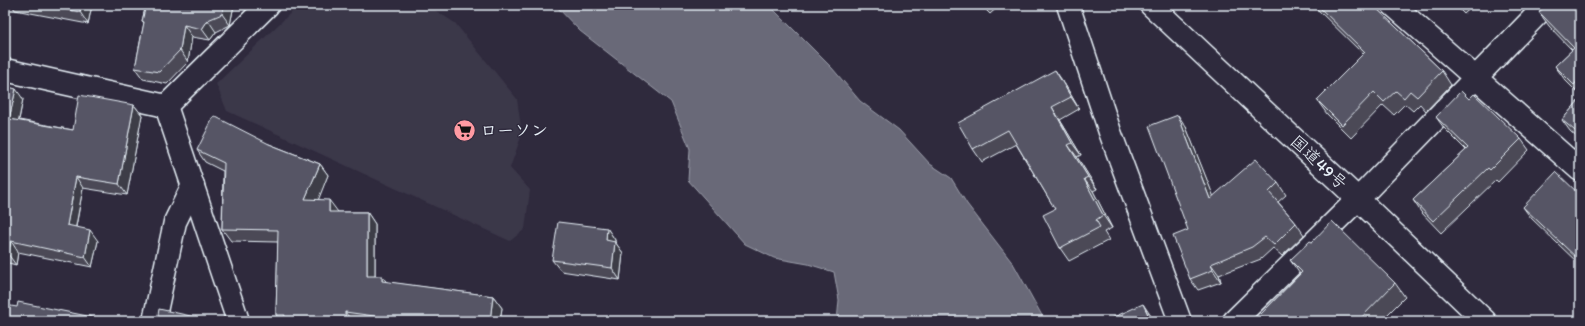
<svg xmlns="http://www.w3.org/2000/svg" width="1585" height="326" viewBox="0 0 1585 326" font-family="Itim,'Klee One',sans-serif">
  <style>
    .built { fill: #3b3749 }
    .water { fill: #696978; stroke: #9c9fab }
    .lines { fill: none; stroke-linecap: round; stroke-linejoin: round }
    .minor-casing { stroke: #e8f1f8; stroke-width: 25 }
    .trunk-casing { stroke: #e8f1f8; stroke-width: 25 }
    .minor { stroke: #2f2a3d; stroke-width: 22 }
    .trunk { stroke: #2f2a3d; stroke-width: 22 }
    .wall { fill: #4b4957; stroke: #e8f1f8 }
    .shaded-wall { fill: #3d3c47; stroke: #e8f1f8 }
    .building { fill: #575565; stroke: #e8f1f8 }
    .labels { text-anchor: middle; stroke-width: 3; stroke-linejoin: round; paint-order: stroke }
    .poi-label { font-size: 17px; font-weight: bold; fill: #e8f1f8; stroke: #2f2a3d; text-anchor: start }
    .street-label { font-size: 17px; fill: #e8f1f8; stroke: #2f2a3d }
  </style>
  <rect width="100%" height="100%" fill="#2f2a3d"/>
  <filter id="ink" filterUnits="userSpaceOnUse"><feTurbulence type="fractalNoise" baseFrequency=".025" numOctaves="2"/><feDisplacementMap in="SourceGraphic" scale="8" xChannelSelector="R" yChannelSelector="G"/><feConvolveMatrix kernelMatrix="1 2 1 2 8 2 1 2 1" color-interpolation-filters="sRGB"/></filter>
  <g filter="url(#ink)">
    <polygon class="built" points="299,5 427,5 455,23 517,99 522,134 510,168 530,190 525,229 510,241 227,111 216,84"/>
    <polygon class="water" points="555,5 769,5 832,68 860,101 899,130 930,164 951,178 967,204 1014,265 1045,321 837,321 839,300 834,272 808,264 774,258 745,244 688,180 690,149 671,102 580,31"/>
    <g class="lines">
      <defs>
        <g id="minor">
          <polyline points="1068,5 1110,132 1180,321"/>
          <polyline points="1393,5 1580,170"/>
          <polyline points="5,70 166,106"/>
          <polyline points="166,106 238,321"/>
          <polyline points="166,106 268,5"/>
          <polyline points="154,321 175,222 193,185"/>
          <polyline points="1234,321 1358,199 1546,5"/>
        </g>
        <polyline id="trunk" points="1151,5 1358,199 1485,321"/>
      </defs>
      <use href="#minor" class="minor-casing"/>
      <use href="#trunk" class="trunk-casing"/>
      <use href="#minor" class="minor"/>
      <use href="#trunk" class="trunk"/>
    </g>
    <g class="wall">
      <polygon points="12,5 92,5 88,24 15,10"/>
      <polygon points="146,5 234,5 230,25 216,32 210,40 192,37 188,62 167,84 143,79 135,68 144,23 142,21"/>
      <polygon points="981,5 1000,5 990,14"/>
      <polygon points="1006,5 1016,5 1010,9"/>
      <polygon points="1235,5 1245,5 1240,10"/>
      <polygon points="1313,5 1373,5 1442,71 1451,85 1426,111 1420,104 1413,111 1405,104 1394,115 1383,105 1351,138 1327,114 1317,100 1363,54"/>
      <polygon points="1455,5 1474,5 1464,14"/>
      <polygon points="1580,5 1580,95 1565,80 1555,66 1572,50 1549,26 1539,12"/>
      <polygon points="1064,83 1079,109 1060,120 1081,155 1077,157 1097,189 1093,191 1112,228 1104,232 1109,240 1069,261 1060,248 1055,209 1016,144 982,162 973,149"/>
      <polygon points="5,86 23,99 19,120 73,130 134,105 142,115 127,195 83,188 76,227 98,241 92,267 18,252 16,265 5,262"/>
      <polygon points="1469,99 1521,139 1529,150 1498,182 1496,180 1441,233 1421,212 1413,200 1466,150 1444,128 1436,117"/>
      <polygon points="1580,99 1580,140 1570,131 1562,120"/>
      <polygon points="1186,127 1213,196 1278,183 1286,195 1278,202 1296,223 1304,235 1282,256 1273,248 1261,259 1219,275 1221,282 1198,290 1190,279"/>
      <polygon points="269,144 320,164 328,175 318,199 338,212 337,212 367,212 375,224 375,276 386,282 493,296 502,308 500,321 281,321 276,315 278,242 231,241 222,229 223,171 205,162 197,150"/>
      <polygon points="1580,195 1580,265 1531,218 1523,207"/>
      <polygon points="607,228 615,240 615,242 623,253 620,280 561,271 552,260"/>
      <polygon points="1312,242 1395,283 1405,297 1381,321 1265,321 1260,315 1300,274 1290,260"/>
    </g>
    <g class="shaded-wall">
      <polygon points="81,5 92,5 88,24 80,12"/>
      <polygon points="224,5 234,5 230,25 222,14"/>
      <polygon points="208,20 216,32 210,40 202,29"/>
      <polygon points="184,25 192,37 188,62 180,50"/>
      <polygon points="1055,70 1064,83 1079,109 1071,97"/>
      <polygon points="16,89 23,99 17,129 9,119"/>
      <polygon points="134,105 142,115 127,195 119,184"/>
      <polygon points="1052,107 1060,120 1081,155 1072,143"/>
      <polygon points="1178,115 1186,127 1219,210 1210,199"/>
      <polygon points="1068,145 1077,157 1097,189 1088,177"/>
      <polygon points="320,164 328,175 314,211 305,199"/>
      <polygon points="76,177 83,188 74,236 67,225"/>
      <polygon points="1084,179 1093,191 1112,228 1103,215"/>
      <polygon points="329,200 338,212 337,224 329,212"/>
      <polygon points="367,212 375,224 375,287 367,276"/>
      <polygon points="607,228 615,240 614,252 606,240"/>
      <polygon points="90,230 98,241 92,267 85,257"/>
      <polygon points="11,241 18,252 16,265 8,254"/>
      <polygon points="615,242 623,253 620,280 612,268"/>
      <polygon points="1211,264 1219,275 1221,282 1213,270"/>
      <polygon points="382,276 391,288 382,281"/>
      <polygon points="493,296 502,308 500,321 490,321"/>
      <polygon points="1143,304 1151,316 1154,321 1151,321"/>
      <polygon points="345,312 352,321 345,321"/>
    </g>
    <g class="building">
      <polygon points="40,5 81,5 80,12"/>
      <polygon points="146,5 224,5 222,14 208,20 202,29 184,25 180,50 159,72 135,68 144,22 142,21"/>
      <polygon points="1317,5 1373,5 1442,71 1417,97 1410,91 1404,98 1396,91 1384,102 1374,92 1342,125 1317,100 1365,52"/>
      <polygon points="1547,5 1580,5 1580,78 1574,85 1555,66 1574,48 1539,12"/>
      <polygon points="1055,70 1071,97 1052,107 1072,143 1068,145 1088,177 1084,179 1103,215 1096,220 1100,227 1060,248 1043,215 1055,209 1008,130 973,149 958,123"/>
      <polygon points="5,86 16,89 9,119 73,130 79,95 134,105 119,184 76,177 67,225 90,230 85,257 11,241 8,254 5,253"/>
      <polygon points="1461,91 1469,99 1474,94 1521,139 1490,170 1488,168 1433,221 1413,200 1468,148 1436,117"/>
      <polygon points="1580,99 1580,135 1562,120"/>
      <polygon points="1178,115 1210,199 1256,159 1278,183 1269,192 1296,223 1274,245 1265,237 1252,247 1211,264 1213,270 1190,279 1173,236 1188,230 1149,126"/>
      <polygon points="214,116 269,144 320,164 305,199 329,200 329,212 367,212 367,276 382,276 382,281 493,296 490,321 410,321 345,312 345,321 284,321 285,315 276,315 278,230 222,229 224,163 197,150"/>
      <polygon points="1556,172 1580,195 1580,261 1523,207"/>
      <polygon points="1332,221 1395,283 1358,321 1266,321 1260,315 1302,272 1290,260 1310,241 1312,242"/>
      <polygon points="558,222 607,228 606,240 615,242 612,268 552,260"/>
      <polygon points="18,302 112,321 5,321 5,305 17,307"/>
      <polygon points="1143,304 1151,321 1105,321"/>
      <polygon points="159,309 204,319 204,321 157,321"/>
    </g>
  </g>
  <defs>
    <symbol id="supermarket-disc" viewBox="-11 -11 22 22"><circle r="9.5" fill="#ff9aa2" stroke="#2f2a3d"/><path d="M-6-5.5h2.5l.6 2H6L4.5 2H-2.5L-4.4-4H-6ZM-1.5 3.2a1.3 1.3 0 1 0 .1 0ZM3 3.2a1.3 1.3 0 1 0 .1 0Z" fill="#111"/></symbol>
  </defs>
  <g fill-rule="evenodd">
    <use href="#supermarket-disc" x="452" y="118" width="25" height="25"/>
  </g>
  <g class="labels">
    <g class="poi-label">
      <text x="480" y="136">ローソン</text>
    </g>
    <g class="street-label">
      <text transform="translate(1319 162) rotate(43)" y="6">国道49号</text>
    </g>
  </g>
  <rect width="1585" height="326" fill="none" stroke="#2f2a3d" stroke-width="20"/>
  <rect x="10" y="10" width="1565" height="306" fill="none" stroke="#e8f1f8" stroke-width="1.5" filter="url(#ink)"/>
</svg>
